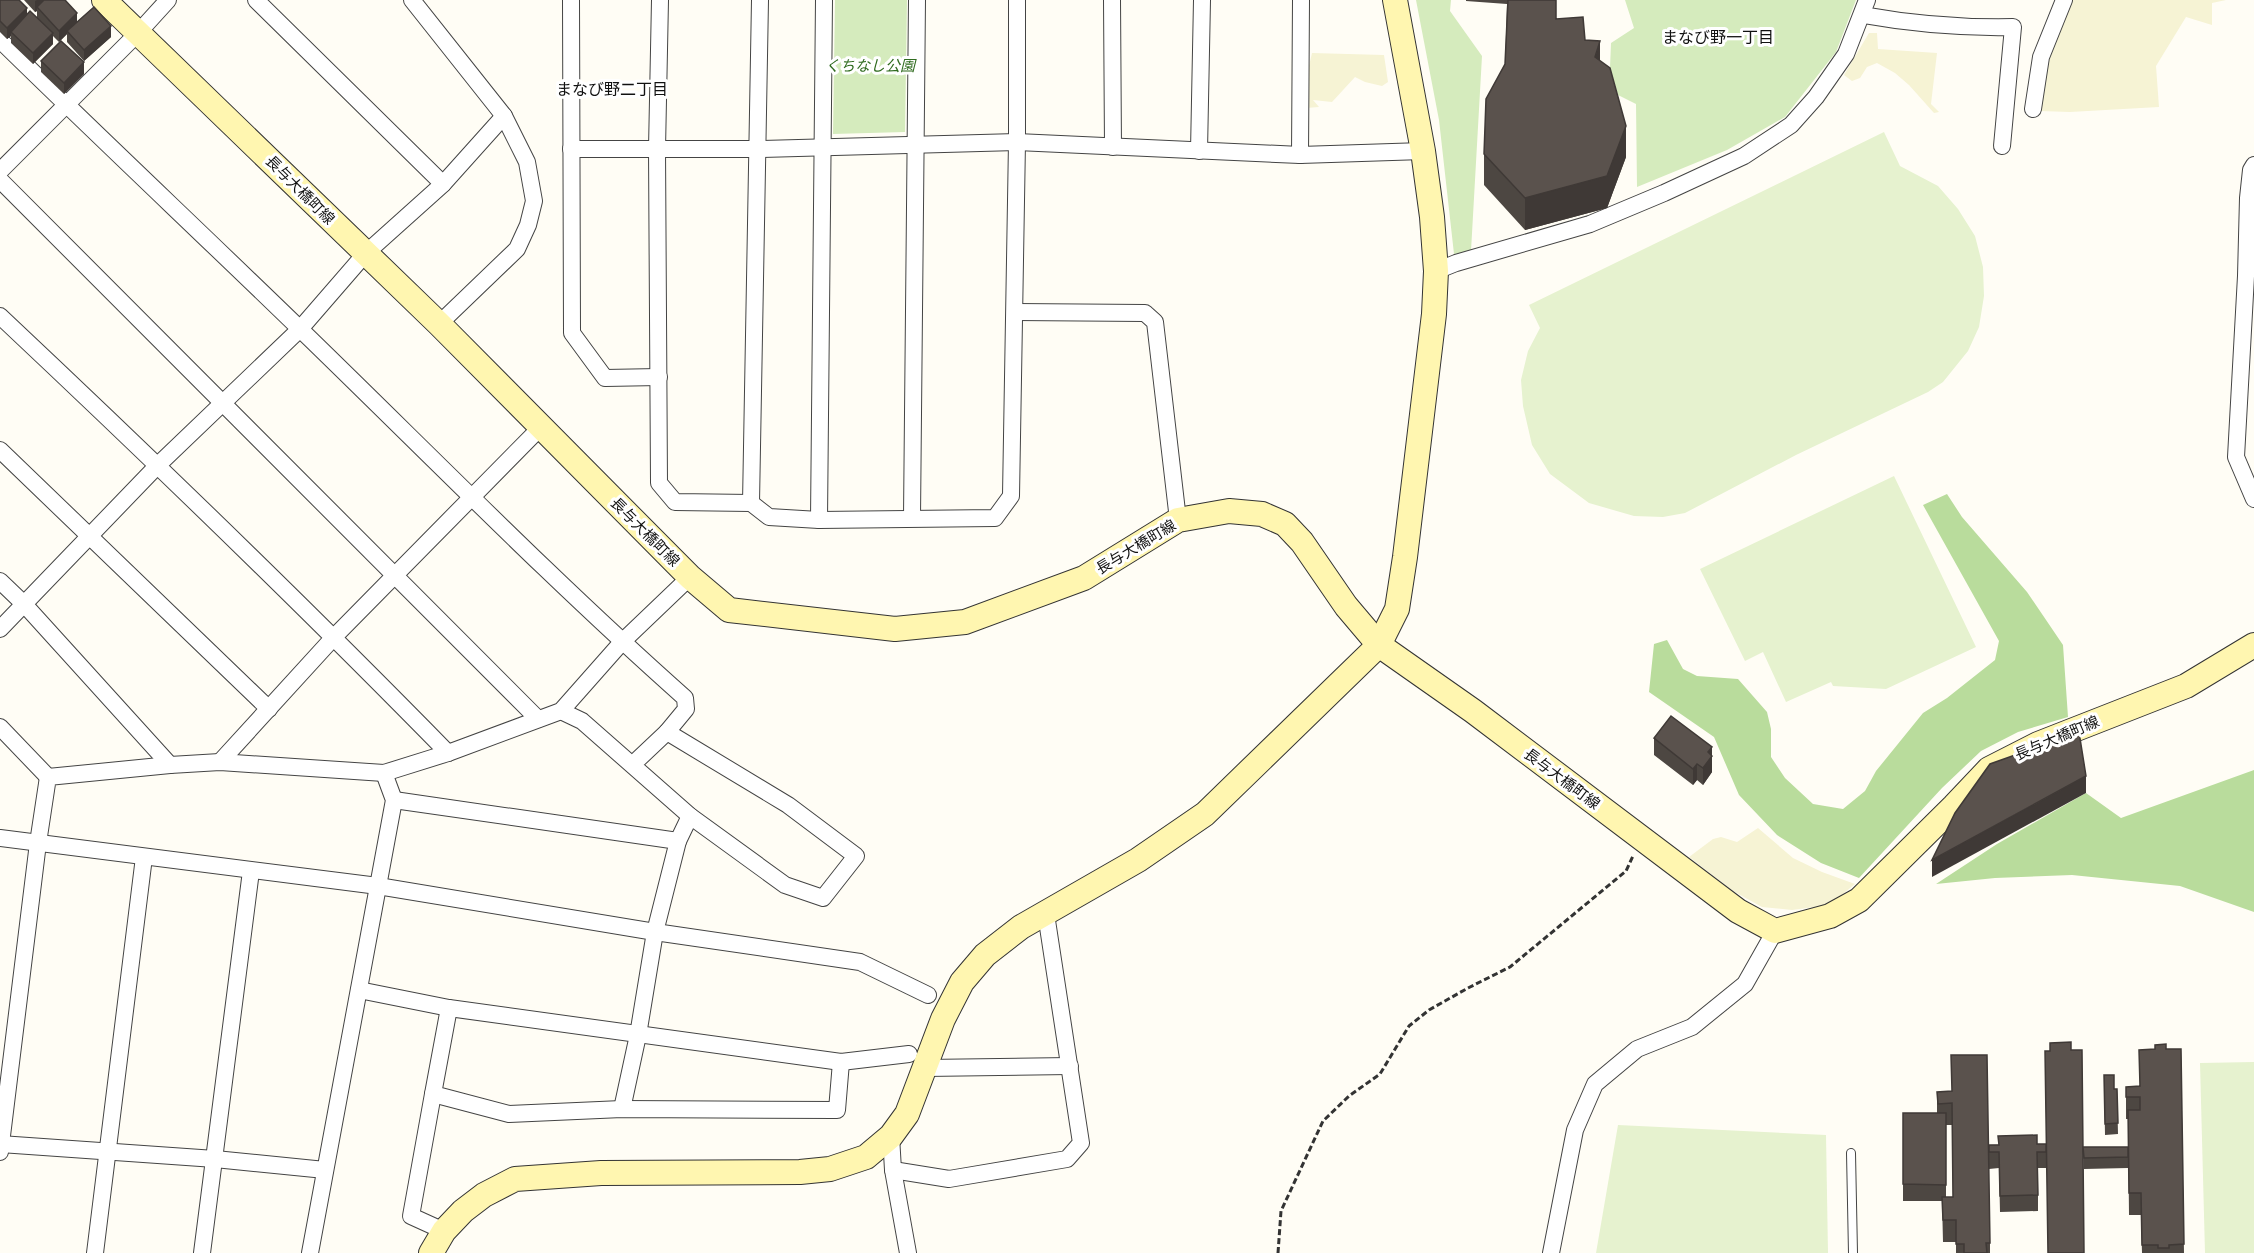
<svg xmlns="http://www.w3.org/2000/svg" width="2254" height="1253" viewBox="0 0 2254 1253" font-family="'IBM Plex Serif','Noto Sans JP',serif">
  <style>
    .farmland { fill: #f6f3d4 }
    .green { fill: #d5ebbd }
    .forest { fill: #b9dc9c }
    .pitch { fill: #e6f2cf }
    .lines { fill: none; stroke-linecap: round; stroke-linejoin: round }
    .lane-casing { stroke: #444; stroke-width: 10 }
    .street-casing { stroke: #444; stroke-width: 18 }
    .secondary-casing { stroke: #333; stroke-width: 26 }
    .path { stroke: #333; stroke-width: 3; stroke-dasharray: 6 3; stroke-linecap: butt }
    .lane { stroke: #fff; stroke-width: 8 }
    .street { stroke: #fff; stroke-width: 16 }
    .secondary { stroke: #fff6b0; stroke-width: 24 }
    .wall { fill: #4d4742; fill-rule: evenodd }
    .shaded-wall { fill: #3f3936 }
    .building { fill: #5a524d; stroke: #3f3936; stroke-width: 1.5 }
    .labels { text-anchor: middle; stroke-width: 6; stroke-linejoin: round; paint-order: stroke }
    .park-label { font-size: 15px; font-style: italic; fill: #2f6b1f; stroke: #fff }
    .street-label { font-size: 15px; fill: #111; stroke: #fff }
    .neighbourhood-label { font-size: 16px; fill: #111; stroke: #fff }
  </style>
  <rect width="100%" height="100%" fill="#fffdf5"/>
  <g class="farmland">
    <polygon points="2071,0 2226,0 2212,3 2212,25 2186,17 2156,66 2159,107 2070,112 2040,111 2047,61"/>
    <polygon points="1869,33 1877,33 1878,49 1937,53 1931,104 1939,112 1934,113 1909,85 1895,73 1877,63 1867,67 1860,78 1852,81 1844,75"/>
    <polygon points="1312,53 1384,55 1388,82 1382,86 1365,82 1355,77 1332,102 1313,100 1319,107 1306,108 1308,70"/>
    <polygon points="1758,828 1793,858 1822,872 1855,884 1838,898 1822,906 1792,910 1762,907 1733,891 1689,857 1713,839 1721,837 1737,842"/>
  </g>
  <g class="green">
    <polygon points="835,0 907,0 905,132 833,134"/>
    <polygon points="1416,0 1451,0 1450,11 1482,56 1471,251 1454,254 1439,120"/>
    <polygon points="1625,0 1856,0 1836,52 1785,117 1727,150 1637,187 1636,104 1618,95 1610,68 1611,43 1634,28"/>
  </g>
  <g class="forest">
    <polygon points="1947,494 1962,517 2027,592 2063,645 2068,717 2018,732 1981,751 1942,788 1859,878 1821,863 1777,835 1739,795 1714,737 1649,692 1654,644 1667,640 1683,669 1697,676 1738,679 1767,712 1771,729 1771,757 1785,778 1813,804 1843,809 1865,791 1876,771 1923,713 1947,698 1995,660 1999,641 1923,505"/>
    <polygon points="2254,770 2254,912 2180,886 2072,875 1995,878 1936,884 1997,844 2086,793 2121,818"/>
  </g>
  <g class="pitch">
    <polygon points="1884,132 1900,166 1938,186 1958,209 1975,236 1983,267 1984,296 1979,327 1968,351 1943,382 1928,392 1796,455 1685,513 1663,517 1634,516 1589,503 1550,474 1532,445 1523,406 1521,380 1528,351 1540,328 1529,305"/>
    <polygon points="1894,476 1976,647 1886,689 1833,686 1831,682 1786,702 1763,652 1745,661 1700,569"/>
    <polygon points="2254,1062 2254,1253 2205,1253 2200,1063"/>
    <polygon points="1618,1125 1826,1135 1828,1253 1596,1253"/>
  </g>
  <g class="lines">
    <defs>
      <polyline id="lane" points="1851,1153 1853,1253"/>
      <g id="street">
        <polyline points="256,0 443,184"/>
        <polyline points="412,0 504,116 527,162 534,201 528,225 517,249 439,324"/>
        <polyline points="571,0 572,333 605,378 659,377"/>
        <polyline points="660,0 657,149 659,483 675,502 751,503 769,517 819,520 995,518 1011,496 1017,142 1017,0"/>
        <polyline points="1112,0 1113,147"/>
        <path d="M1863,15C1913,24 1962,28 2013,27L2002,146"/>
        <path d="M0,40C99,137 200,232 299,328C427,452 552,580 685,698L686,709L667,732"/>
        <polyline points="2033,109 2041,57 2064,0"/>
        <polyline points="571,149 758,149 1017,142 1300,155 1423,151"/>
        <polyline points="1199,151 1202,0"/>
        <polyline points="1300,155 1301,0"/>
        <polyline points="2254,165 2251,170 2248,198 2246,276 2236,457 2254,499"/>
        <polyline points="0,171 138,33 168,0"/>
        <polyline points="0,180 538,719"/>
        <polyline points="1436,271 1456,263 1590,224 1664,193 1744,156 1791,125 1816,97 1846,54 1867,0"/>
        <polyline points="1015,312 1145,313 1155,322 1178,520"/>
        <path d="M0,316C152,459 302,604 448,753"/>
        <polyline points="0,450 269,709"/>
        <polyline points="751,503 760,0"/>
        <polyline points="912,518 917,0"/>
        <polyline points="819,520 824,0"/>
        <polyline points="0,581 24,604 170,765"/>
        <polyline points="0,629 158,465 300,329 365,254 443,184 504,116"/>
        <polyline points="561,711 582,721 690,816 785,885 823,898 856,856 788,805 667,732 632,765"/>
        <polyline points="0,727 48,777"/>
        <polyline points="220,762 334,637 541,427"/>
        <polyline points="394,800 678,841 690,816"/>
        <polyline points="0,838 378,886 655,932 860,962 928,995"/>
        <polyline points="359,990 449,1008 841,1062 909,1054"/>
        <polyline points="449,1008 433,1094 509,1114 622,1109 837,1110 841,1062"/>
        <polyline points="925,1068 1070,1066"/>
        <polyline points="433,1094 411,1216 444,1231"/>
        <polyline points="622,1109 638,1035 655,932 678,841"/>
        <polyline points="891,1136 893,1170 908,1253"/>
        <polyline points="0,1144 215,1159 325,1170"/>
        <polyline points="0,1152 38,843 48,777 170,765 220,762 384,773 448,753 561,711 622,642 690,577"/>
        <polyline points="893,1170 949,1179 1067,1159 1081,1143 1046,914"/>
        <polyline points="95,1253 144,857"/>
        <polyline points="202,1253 251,871"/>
        <polyline points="310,1253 394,800 384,773"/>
        <polyline points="1551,1253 1575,1130 1595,1084 1637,1049 1692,1027 1745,984 1775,931"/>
      </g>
      <g id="secondary">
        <polyline points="104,0 439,324 690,577 729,610 895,629 965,622 1084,578 1178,520 1229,511 1262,514 1285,524 1302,542 1346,606 1379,645 1473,711 1738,911 1775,931 1830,916 1859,900 1954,806 1989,769 2038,744 2186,686 2254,645"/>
        <polyline points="431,1253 444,1231 463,1211 484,1195 515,1179 601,1173 800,1172 830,1169 866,1157 891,1136 907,1114 943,1019 962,982 985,955 1021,927 1138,860 1205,814 1379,645 1397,609 1405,557 1434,314 1436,271 1432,217 1423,151 1395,0"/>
      </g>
    </defs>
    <use href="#lane" class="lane-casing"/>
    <use href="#street" class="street-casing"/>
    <use href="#secondary" class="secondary-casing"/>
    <polyline class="path" points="1278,1253 1281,1211 1323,1121 1349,1096 1380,1074 1409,1026 1429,1010 1468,988 1510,967 1626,871 1633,856"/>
    <use href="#lane" class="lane"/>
    <use href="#street" class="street"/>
    <use href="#secondary" class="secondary"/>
  </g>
  <g class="wall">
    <polygon points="0,0 27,15 37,17 37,11 35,12 24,0 65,0 77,22 111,37 84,61 67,42 67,34 59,42 53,36 53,44 33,64 11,43 11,36 7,39 0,32"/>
    <polygon points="1466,0 1556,0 1556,19 1585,40 1600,61 1626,157 1607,208 1525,230 1484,185 1484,154 1505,64 1507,4 1466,1"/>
    <polygon points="41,61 84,74 64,94 41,72"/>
    <polygon points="1654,738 1712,755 1712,772 1703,785 1697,780 1693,785 1654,755"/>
    <polygon points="2166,1049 2181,1049 2184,1253 2142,1253 2141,1215 2129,1215 2128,1119 2126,1119 2126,1087 2139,1086"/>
    <polygon points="2104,1075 2114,1089 2117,1089 2118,1134 2105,1135"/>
    <path d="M1951,1091L1990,1243V1253H1956V1242H1943L1942,1201H1903V1113H1937V1092ZM1946,1125H1952L1953,1197H1946Z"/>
    <polygon points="2046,1144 2046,1168 2038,1168 2038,1211 2000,1212 1999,1168 1989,1169 1989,1145"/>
    <polygon points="2083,1147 2128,1147 2128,1168 2084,1169"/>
  </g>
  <g class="shaded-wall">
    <polygon points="37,0 48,0 37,7 37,11 35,12 35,1"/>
    <polygon points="27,8 27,19 11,32 11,36 7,39 7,28"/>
    <polygon points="77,13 77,24 67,31 67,34 59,42 59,31"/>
    <polygon points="111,26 111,37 84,61 84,50"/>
    <polygon points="53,33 53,44 33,64 33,53"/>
    <polygon points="1600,41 1600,73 1595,57"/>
    <polygon points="84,62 84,74 64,94 64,83"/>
    <polygon points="1626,126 1626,157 1607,208 1525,230 1525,198"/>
    <polygon points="1712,747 1712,772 1703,785 1703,768 1708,752"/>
    <polygon points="1697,764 1697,780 1693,785 1693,769"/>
    <polygon points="2086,776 2086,793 1932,877 1932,860"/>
  </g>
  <g class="building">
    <polygon points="0,0 19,0 27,8 7,28 0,21"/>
    <polygon points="44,0 65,0 77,13 59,31 37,7"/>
    <polygon points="1508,0 1556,0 1556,19 1583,17 1585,40 1600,41 1595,57 1610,68 1626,126 1607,176 1525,198 1484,154 1486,99 1505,64"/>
    <polygon points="94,7 111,26 84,50 67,31"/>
    <polygon points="30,11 53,33 33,53 11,32"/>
    <polygon points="61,41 84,62 64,83 41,61"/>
    <polygon points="1671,716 1712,747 1708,752 1712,756 1703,768 1697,764 1693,769 1654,738"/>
    <polygon points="2079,732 2086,776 1932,860 1955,813 1990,764"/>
    <polygon points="2071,1042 2071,1050 2082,1050 2084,1253 2048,1253 2045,1051 2050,1051 2050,1043"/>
    <polygon points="2166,1044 2166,1049 2181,1049 2184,1244 2169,1245 2169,1248 2158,1248 2158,1245 2142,1245 2141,1193 2129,1193 2128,1110 2140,1110 2140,1097 2126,1097 2126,1087 2140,1086 2139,1050 2155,1049 2155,1045"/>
    <polygon points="1951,1055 1987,1055 1990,1243 1986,1243 1987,1253 1964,1253 1964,1244 1956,1244 1956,1220 1943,1220 1942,1197 1953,1197 1952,1103 1938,1104 1937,1092 1952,1091"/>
    <polygon points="2104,1075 2114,1075 2114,1089 2117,1089 2118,1123 2105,1124"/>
    <polygon points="1903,1113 1946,1113 1946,1185 1903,1184"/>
    <polygon points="2037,1135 2037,1144 2046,1144 2046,1152 2037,1152 2038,1195 2000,1196 1999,1152 1989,1152 1989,1145 1999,1145 1998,1136"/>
    <polygon points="2083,1147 2128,1147 2128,1157 2084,1158"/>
  </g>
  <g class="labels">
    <g class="park-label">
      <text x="870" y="71">くちなし公園</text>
    </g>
    <g class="street-label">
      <text transform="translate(300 190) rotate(45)" y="5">長与大橋町線</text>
      <text transform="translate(645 532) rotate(45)" y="5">長与大橋町線</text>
      <text transform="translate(1136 547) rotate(-31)" y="5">長与大橋町線</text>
      <text transform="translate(2057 738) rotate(-23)" y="5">長与大橋町線</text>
      <text transform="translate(1562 779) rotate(37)" y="5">長与大橋町線</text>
    </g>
    <g class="neighbourhood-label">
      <text x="1718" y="43">まなび野一丁目</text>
      <text x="612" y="95">まなび野二丁目</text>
    </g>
  </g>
</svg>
